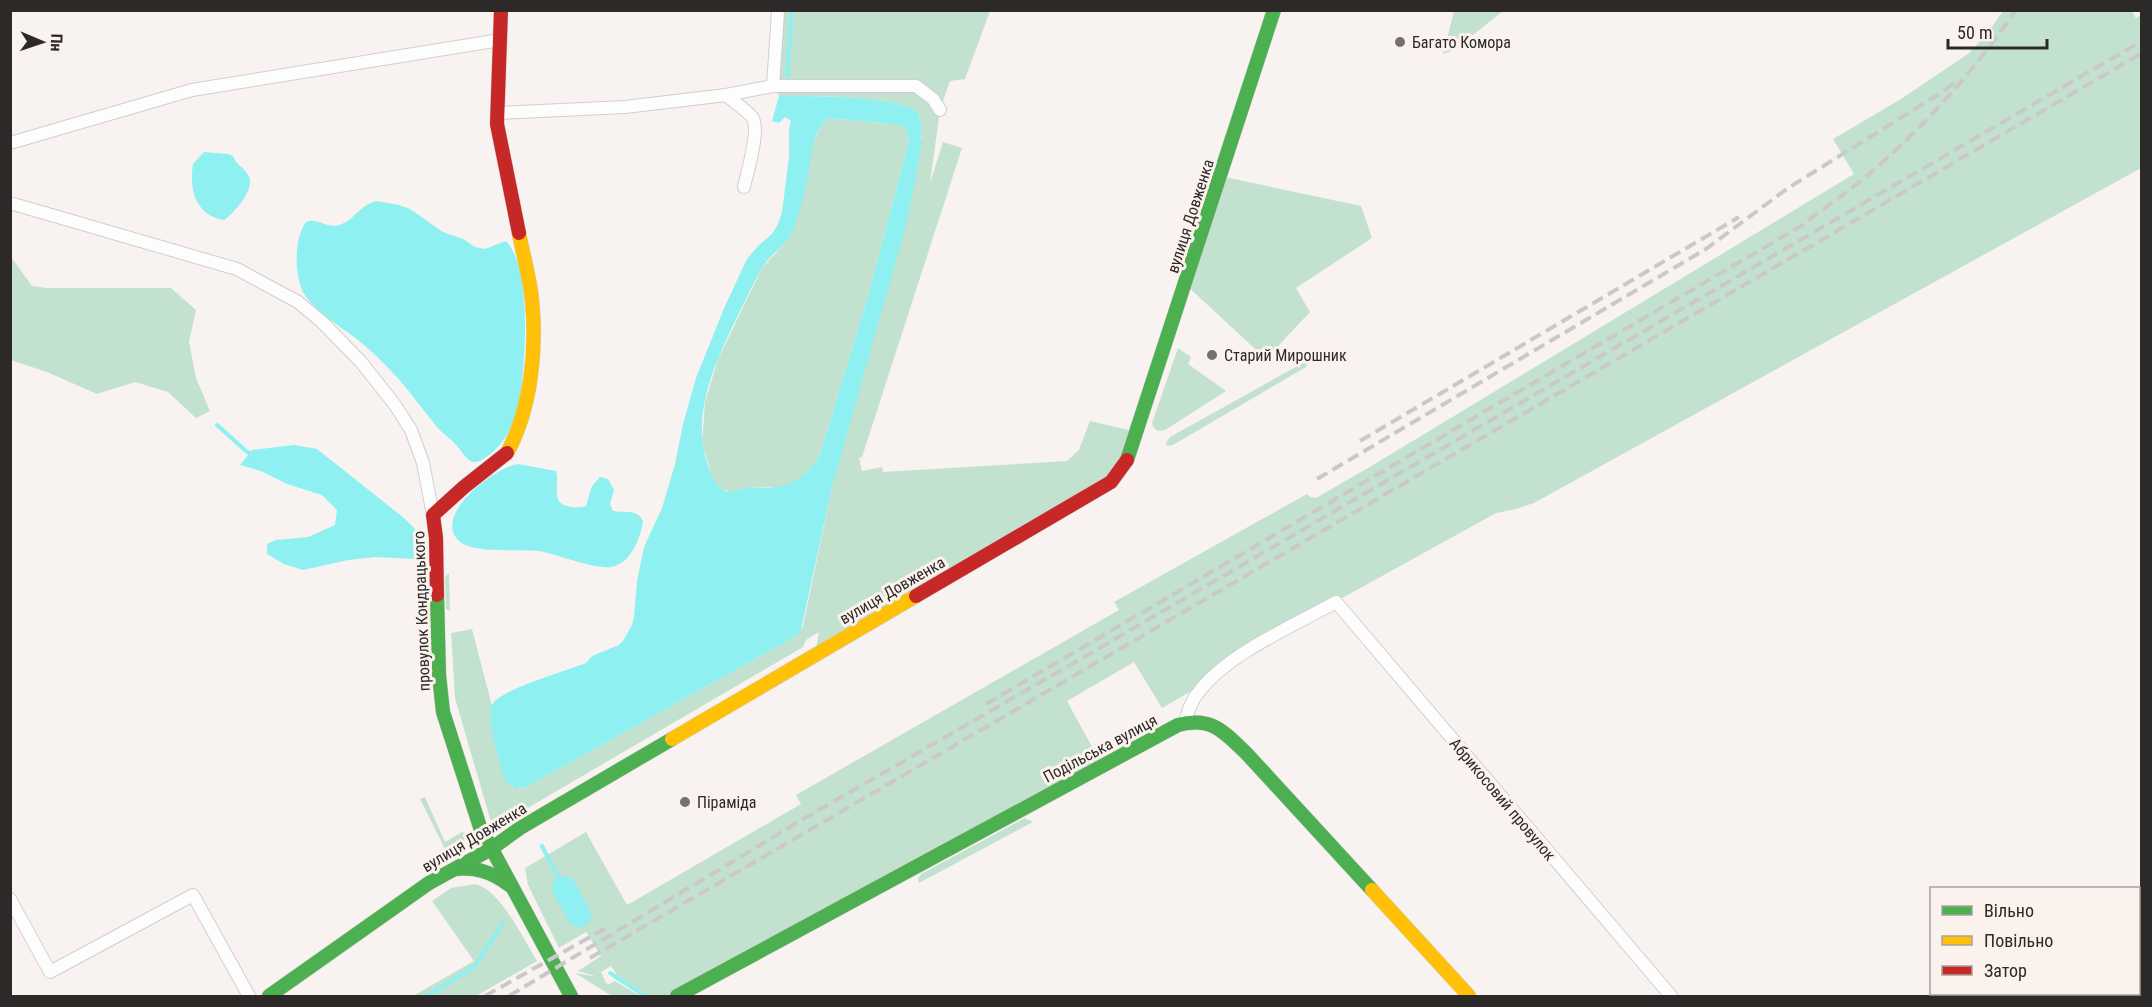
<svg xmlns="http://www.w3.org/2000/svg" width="2152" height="1007" viewBox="0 0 2152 1007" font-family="'Roboto Condensed',sans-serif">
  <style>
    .green { fill: #c3e1cf }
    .water { fill: #8ef0f0; fill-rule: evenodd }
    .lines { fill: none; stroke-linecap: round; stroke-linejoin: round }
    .stream { stroke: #8ef0f0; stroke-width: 4 }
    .river { stroke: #8ef0f0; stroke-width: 24 }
    .street-casing { stroke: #d2cecd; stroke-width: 14 }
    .fast-casing { stroke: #d2cecd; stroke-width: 15 }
    .slow-casing { stroke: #d2cecd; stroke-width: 15 }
    .jam-casing { stroke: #d2cecd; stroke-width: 15 }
    .street { stroke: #fefdfd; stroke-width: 12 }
    .fast { stroke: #4caf50; stroke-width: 14 }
    .slow { stroke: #ffc107; stroke-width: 14 }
    .jam { stroke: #c62828; stroke-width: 14 }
    .rail { stroke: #cac8c8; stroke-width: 4; stroke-dasharray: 12 6; stroke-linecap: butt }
    .poi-dot { fill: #73706e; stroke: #fbf2ee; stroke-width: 2 }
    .labels { text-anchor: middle; stroke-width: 6; stroke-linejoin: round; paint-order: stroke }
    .poi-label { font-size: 16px; fill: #2c2928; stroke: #fbf2ee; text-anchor: start }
    .street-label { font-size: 16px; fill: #2c2928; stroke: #fbf2ee }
  </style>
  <rect width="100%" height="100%" fill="#f8f3f1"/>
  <g class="green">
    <polygon points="2131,10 2136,18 2141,15 2141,168 1534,503 1516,509 1496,513 1252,648 1207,682 1162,708 1134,662 1067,701 1102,765 677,996 648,996 617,975 611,966 601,972 606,983 609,984 615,981 640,996 612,996 575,973 598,977 578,971 601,956 586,932 559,948 528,885 525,868 586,832 627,905 801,804 796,795 1119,610 1114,602 1307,494 1310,497 1316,498 1368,468 1854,174 1833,139 1901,99 1968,54 1986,35 2003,11"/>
    <path d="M778,11H990L965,79L950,81L940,110L930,183L943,142L962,148L862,457L859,458L862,471L882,467L883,472L1067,461L1079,450L1090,421L1137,432L1124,466L815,655L819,632L806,640L803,647L514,816L498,824L491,822L455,698L451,633L472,629L492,706L491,711L519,789L525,788L796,636L803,626L832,487L922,138V124L918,112C896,95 809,96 779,96L773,86Z"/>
    <polygon points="1454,11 1454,10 1503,11 1454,50 1443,54"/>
    <polygon points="828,118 900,125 905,127 909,136 908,144 869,293 820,454 813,466 803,476 791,484 782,487 745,488 733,493 719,488 713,479 702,443 705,402 718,359 762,268 787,241 815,139 822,123"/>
    <polygon points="1220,176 1361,206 1372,238 1296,288 1310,312 1266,359 1185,284"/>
    <polygon points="11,257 32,286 46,288 171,288 196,310 189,342 196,378 210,411 196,418 168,392 135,382 97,394 47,372 11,360"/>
    <polygon points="1178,348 1191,357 1188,364 1226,391 1165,430 1158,431 1153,427 1152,423"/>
    <polygon points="1303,363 1307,363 1306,367 1173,445 1167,446 1166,443 1170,437"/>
    <polygon points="449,573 450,611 446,609 445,577"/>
    <path d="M425,797L445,842L462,832L466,833C465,844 456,848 447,853L420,799Z"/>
    <polygon points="1025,818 1033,822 919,883 918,879 921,874"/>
    <path d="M475,884C501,890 523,939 537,961L476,996H413L474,961L432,901L451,888Z"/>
  </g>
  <g class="water">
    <path d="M779,96C808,96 896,95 918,112L922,124L921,150L906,226L832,487L801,630L796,636L525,788C516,789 509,786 504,779C500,762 486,720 492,705C498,690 569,670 586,663L592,656L619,645L623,641L632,625L634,617L637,581L644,547L662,508L675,464L683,424L696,378L725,306L747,259L758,246L772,234L778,224L782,212L789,157V129L791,121L785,117L779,123L772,121ZM828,118L900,125L905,127L909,136L908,144L869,293L820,454C807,477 791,487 765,488C759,488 753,488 747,488C738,489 734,494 725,491C715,486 712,475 708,465C689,413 718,356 741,309C748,296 754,281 762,268C770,254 787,246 793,230C800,213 804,195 808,177C812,157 811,133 828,118Z"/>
    <path d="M204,152L228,154L233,156C236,165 244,167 248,175C257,188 234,213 224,220C195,215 189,189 193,164Z"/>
    <path d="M377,201L399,205L410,209L443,232L463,239L475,247L485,249L506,241C527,263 526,326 524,356C522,392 519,436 485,458C481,461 474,464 469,460C464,456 461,450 457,446C451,439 443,434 437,427C422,409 408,388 391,371C381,360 369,349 358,340C340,326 315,312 303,292C294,274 294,238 306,222C317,217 327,229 339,225C354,221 359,205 377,201Z"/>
    <polygon points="294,445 317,449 404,518 418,532 421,544 420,552 414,559 375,557 348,560 303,570 284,564 267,554 267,544 276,540 308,537 335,525 337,510 322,495 287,484 261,471 240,465 252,450"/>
    <path d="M518,464L556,471C561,485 548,504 571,507C576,507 581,508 586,506L592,486L600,477L608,479L614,490L610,504L613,511C624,513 638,509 643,521C641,536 632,561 615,566C599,572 558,554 539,551C518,548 473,555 458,540C433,514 495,467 518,464Z"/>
  </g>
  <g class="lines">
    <g class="stream">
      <polyline points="787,76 792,10"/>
      <polyline points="217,425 246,451 253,455"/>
      <polyline points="542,846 564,888"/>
      <polyline points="610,973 645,996"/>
      <polyline points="427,996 474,967 503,923"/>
    </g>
    <polyline class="river" points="564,888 579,915"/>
    <defs>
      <g id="street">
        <polyline points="773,86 778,11"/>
        <path d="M726,95C734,102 745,109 752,117C761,129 747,172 744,187"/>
        <polyline points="497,113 625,107 726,95 773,86 916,86 933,99 940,110"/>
        <polyline points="10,143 192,90 500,40"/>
        <polyline points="10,203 237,269 298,302 322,322 361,362 395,405 411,430 423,463 433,515"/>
        <path d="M1185,722C1188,712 1191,701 1198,693C1227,654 1293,626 1336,602L1671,996"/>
        <polyline points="10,899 50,972 193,895 249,996"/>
      </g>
      <g id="fast">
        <polyline points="1127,460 1274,10"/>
        <polyline points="437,595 439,675 443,712 480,827 571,996"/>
        <path d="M455,869C476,867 492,872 509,885"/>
        <polyline points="269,996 429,883 491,849 520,828 672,739"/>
        <path d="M677,996L1178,725C1212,716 1224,732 1247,754L1372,890"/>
      </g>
      <g id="slow">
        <path d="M507,453C531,409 537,350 532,301C530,278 523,255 519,233"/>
        <polyline points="672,739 916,596"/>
        <polyline points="1372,890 1469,996"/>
      </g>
      <g id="jam">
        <polyline points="501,10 497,124 519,233"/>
        <polyline points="437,595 436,538 433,515 464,487 507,453"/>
        <polyline points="916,596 1111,482 1127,460"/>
      </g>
    </defs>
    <use href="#street" class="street-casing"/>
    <use href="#fast" class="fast-casing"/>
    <use href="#slow" class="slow-casing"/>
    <use href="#jam" class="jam-casing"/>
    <use href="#street" class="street"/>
    <use href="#fast" class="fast"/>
    <use href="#slow" class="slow"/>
    <use href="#jam" class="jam"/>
    <g class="rail">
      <polyline points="1360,441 1739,217"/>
      <polyline points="1317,479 1706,249 1788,188 1941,93 1954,83"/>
      <path d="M986,704L1801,226C1824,208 1848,192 1870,173C1926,125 1974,71 2016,10"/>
      <polyline points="590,958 2142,53"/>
      <polyline points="485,996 606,928"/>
      <polyline points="509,996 800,821 1060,671 2142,41"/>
    </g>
  </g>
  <g class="poi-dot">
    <circle cx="1400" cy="42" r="6"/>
    <circle cx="1212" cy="355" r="6"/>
    <circle cx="685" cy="802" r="6"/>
  </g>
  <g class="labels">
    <g class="poi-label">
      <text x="1412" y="48">Багато Комора</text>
      <text x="1224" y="361">Старий Мирошник</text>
      <text x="697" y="808">Піраміда</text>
    </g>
    <g class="street-label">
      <text transform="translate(1190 216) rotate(-72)" y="6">вулиця Довженка</text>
      <text transform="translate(892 590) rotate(-30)" y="6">вулиця Довженка</text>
      <text transform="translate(421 611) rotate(-92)" y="6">провулок Кондрацького</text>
      <text transform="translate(1100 748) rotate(-28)" y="6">Подільська вулиця</text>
      <text transform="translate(1503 799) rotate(50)" y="6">Абрикосовий провулок</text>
      <text transform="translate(474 837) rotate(-31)" y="6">вулиця Довженка</text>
    </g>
  </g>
  <rect width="2152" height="1007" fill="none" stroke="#2c2928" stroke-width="24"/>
  <rect x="1930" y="887" width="210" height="108" fill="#fbf2ee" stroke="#a8a29f" stroke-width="1.5"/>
  <rect x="1942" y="906" width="30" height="9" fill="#4caf50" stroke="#a8a29f" stroke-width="1.5"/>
  <text x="1984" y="917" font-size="18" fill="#2c2928">Вільно</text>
  <rect x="1942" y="936" width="30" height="9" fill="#ffc107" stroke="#a8a29f" stroke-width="1.5"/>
  <text x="1984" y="947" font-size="18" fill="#2c2928">Повільно</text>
  <rect x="1942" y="966" width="30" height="9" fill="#c62828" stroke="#a8a29f" stroke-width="1.5"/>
  <text x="1984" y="977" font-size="18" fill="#2c2928">Затор</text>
  <g transform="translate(42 42) rotate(92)" stroke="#fbf2ee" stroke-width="4.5" paint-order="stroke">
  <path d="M0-4.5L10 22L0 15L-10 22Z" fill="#2c2928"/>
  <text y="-9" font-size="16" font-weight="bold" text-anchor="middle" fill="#2c2928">Пн</text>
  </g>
  <path d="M1948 39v9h99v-9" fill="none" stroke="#2c2928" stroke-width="3"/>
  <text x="1957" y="39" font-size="18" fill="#2c2928" stroke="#fbf2ee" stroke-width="4.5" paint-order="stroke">50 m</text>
</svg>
